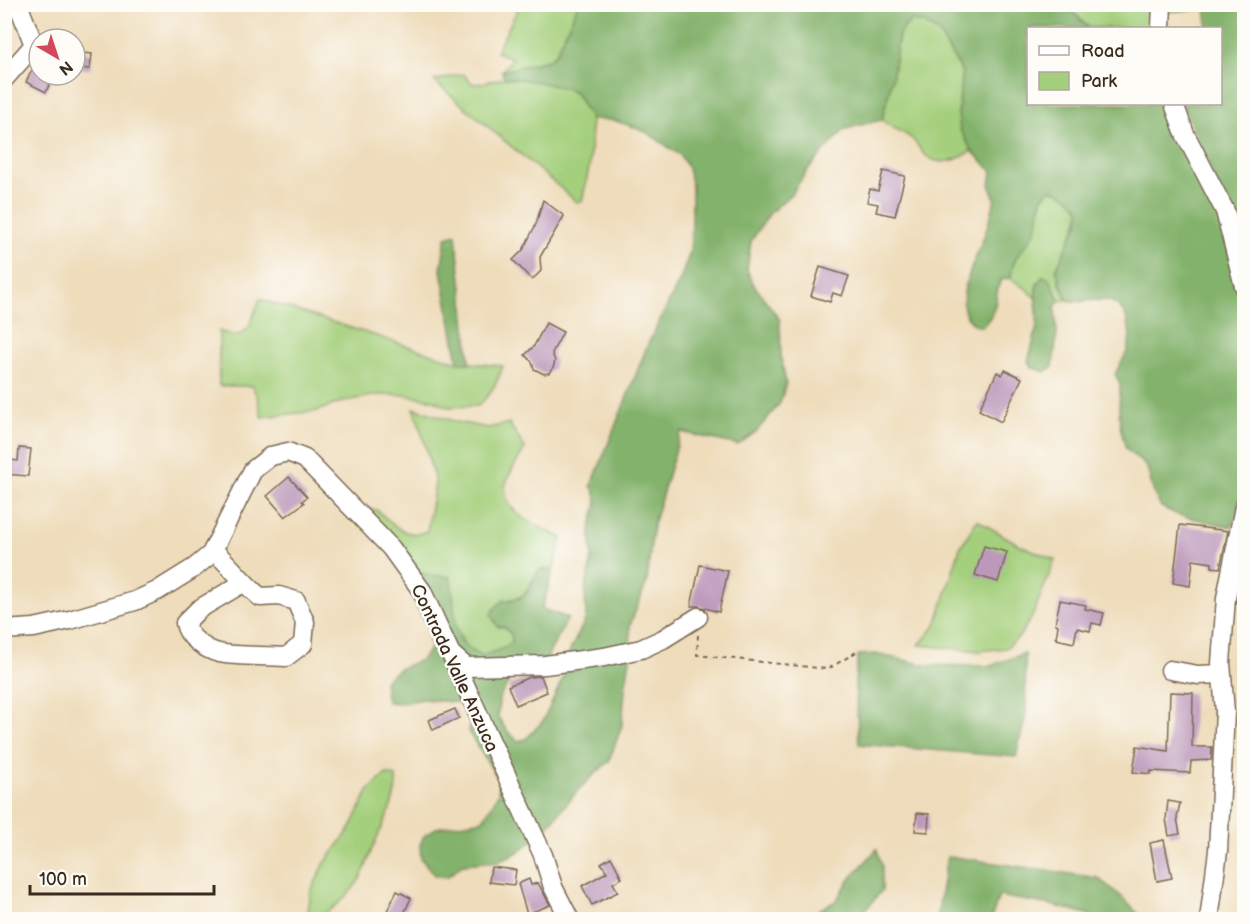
<svg xmlns="http://www.w3.org/2000/svg" width="1249" height="924" viewBox="0 0 1249 924" font-family="'Balsamiq Sans',sans-serif">
  <style>
    .green { fill: #a4cf7c; stroke: #707c4d; stroke-width: 1.5 }
    .forest { fill: #83b26c; stroke: #5f6e45; stroke-width: 1.5 }
    .building { fill: #bc99bb }
    .lines { fill: none; stroke-linecap: round; stroke-linejoin: round }
    .minor-casing { stroke: #7a6855; stroke-width: 21 }
    .path { stroke: #7a6855; stroke-width: 2; stroke-dasharray: 4.5 4.5; stroke-linecap: butt }
    .minor { stroke: #fff; stroke-width: 18 }
    .labels { text-anchor: middle; stroke-width: 5; stroke-linejoin: round; paint-order: stroke }
    .street-label { font-size: 18px; fill: #3b2a1e; stroke: #fdfcf7 }
  </style>
  <rect width="100%" height="100%" fill="#fdfcf7"/>
  <filter id="ink" filterUnits="userSpaceOnUse"><feTurbulence type="fractalNoise" baseFrequency=".0167" numOctaves="2"/><feDisplacementMap in="SourceGraphic" scale="12" xChannelSelector="R" yChannelSelector="G"/><feConvolveMatrix kernelMatrix="1 2 1 2 8 2 1 2 1" color-interpolation-filters="sRGB"/></filter>
  <filter id="wash" filterUnits="userSpaceOnUse"><feTurbulence type="fractalNoise" baseFrequency=".008" numOctaves="4" result="noise"/><feDisplacementMap in="SourceGraphic" scale="24" xChannelSelector="R" yChannelSelector="G"/><feGaussianBlur stdDeviation="1.35" result="paint"/><feColorMatrix in="noise" values="0 0 0 0 0 0 0 0 0 0 0 0 0 0 0 0 0 1.4 0 .05"/><feComposite in="paint" operator="in"/></filter>
  <g filter="url(#wash)">
    <rect width="100%" height="100%" fill="#eedcba"/>
    <g class="green">
      <polygon points="520,5 578,5 556,53 549,60 502,71 512,58 496,52"/>
      <polygon points="1066,5 1154,5 1150,28 1089,28"/>
      <path d="M910,21L922,22L938,32L962,72L958,113L960,129L972,151C957,160 939,169 923,153C919,148 916,142 911,138C902,131 891,128 882,120L896,54L899,33Z"/>
      <path d="M463,74L473,84C485,84 495,78 507,78C529,77 553,84 574,91L591,119L590,163L582,201L577,202L434,81Z"/>
      <path d="M1050,190C1064,191 1072,198 1080,209C1078,234 1054,258 1059,282C1061,288 1064,294 1067,300L1059,301L1054,287L1043,276L1037,284L1035,298L1029,291L1010,278C1012,272 1013,265 1015,260C1020,248 1032,241 1036,228C1042,215 1037,199 1050,190Z"/>
      <path d="M260,299L458,362L503,366C497,383 491,394 478,406L448,407L434,400L404,395H378L345,401L317,411L262,417L257,396L252,386H219V331L235,336L248,329Z"/>
      <path d="M414,408L457,422L488,428L509,423L525,448C519,460 507,474 505,487C503,516 542,527 562,538L553,570L541,569C524,584 536,598 503,600L505,627L512,636V642L504,648L482,656L465,646L456,628L450,577L422,574L411,567L362,510H377C392,524 406,540 427,531L435,483L427,451Z"/>
      <polygon points="977,520 1018,544 1055,560 1032,617 1019,637 1006,648 979,651 919,645 936,625 960,548"/>
      <path d="M386,774L396,776C398,801 382,824 373,847C369,855 367,865 363,873C355,890 326,920 307,919L311,891L325,863L351,828L368,791Z"/>
    </g>
    <g class="forest">
      <path d="M578,5H1066L1089,28H1028V104H1162L1180,142L1215,203L1244,305V497L1231,527L1178,515L1161,507L1154,494L1147,467L1126,449L1121,430L1119,413L1120,384L1115,374C1119,366 1125,357 1128,349C1133,330 1127,302 1104,300C1091,299 1080,304 1067,300L1056,269L1079,222L1080,209C1071,198 1048,177 1041,201C1038,211 1040,220 1034,233C1030,243 1020,250 1015,260C1013,265 1012,272 1010,278L1001,280C995,291 998,294 995,305C993,314 988,321 982,327C947,317 970,272 979,249C986,234 991,216 995,199L990,186L992,171L972,151L960,129L958,113L962,72L938,32L922,22L910,21L899,33L892,80L882,120L845,129L809,168L792,193L770,213L751,241L747,270L754,285L780,320L781,356L786,384L780,403L757,431L738,445L681,432L653,525L647,582L630,625L631,653L625,689L622,725L609,761L580,788L541,834L518,852L499,861L463,864L447,877L435,875L421,859L420,845L424,836L436,828L483,820L498,794L499,780L469,733V721L463,703L422,699L402,703L387,702L384,681L399,669L421,660L431,648L427,626L416,606L407,581L411,567L423,574L450,577C456,596 451,631 465,646C469,650 477,653 482,656L504,648L512,642V636L505,627H498L491,615C502,592 514,606 526,594C534,586 533,575 541,569L553,570L542,609L568,618L544,663L510,679L499,699L498,717L507,731L518,741L526,739L543,721L563,678L565,661L586,618L585,591L592,558L590,530L597,503L594,489L591,487L648,344L680,280L690,252L692,225V187L688,168L680,155L646,132L631,126L613,120L591,119L574,91C551,84 528,79 504,78L502,71L549,60L556,53Z"/>
      <polygon points="1168,5 1244,5 1244,258 1205,155 1182,104 1220,104 1220,28 1208,28 1205,9 1168,12"/>
      <polygon points="456,234 470,363 458,362 441,270 446,237"/>
      <path d="M1043,276L1050,279L1059,301L1055,308L1057,332L1053,367L1044,372L1032,367L1028,362C1031,349 1036,336 1037,323C1039,304 1030,293 1043,276Z"/>
      <polygon points="1025,653 1026,714 1016,757 859,744 855,682 858,655 876,654 926,665 990,666"/>
      <polygon points="877,849 882,866 882,890 869,906 851,919 802,919 836,901 850,879"/>
      <polygon points="947,856 1098,878 1122,897 1143,919 1095,919 1087,914 1051,905 999,896 991,919 937,919"/>
    </g>
    <g id="blocks">
      <g class="building">
        <polygon points="81,53 92,54 90,69 79,68"/>
        <polygon points="39,56 39,75 54,75 46,92 26,82"/>
        <polygon points="883,171 905,176 895,216 876,212 878,204 867,202 870,189 878,191"/>
        <polygon points="543,200 564,216 540,257 541,271 532,280 513,260 523,250 536,224"/>
        <polygon points="820,267 849,276 842,296 833,293 830,302 811,296"/>
        <polygon points="546,323 563,332 552,353 555,361 553,368 549,373 544,374 534,369 532,362 525,355 534,346"/>
        <polygon points="1005,370 1022,378 1001,422 979,410 997,372 1002,375"/>
        <polygon points="19,448 31,449 28,476 4,474 4,459 18,461"/>
        <polygon points="289,477 307,497 302,501 304,503 285,517 267,496"/>
        <polygon points="1180,525 1228,531 1220,568 1212,567 1212,563 1193,560 1190,586 1173,583"/>
        <polygon points="984,546 1007,552 998,582 975,575"/>
        <polygon points="700,565 728,571 719,612 698,606 691,606"/>
        <polygon points="1060,600 1086,605 1085,609 1104,613 1101,625 1092,623 1090,631 1077,628 1074,643 1056,639 1058,625 1055,624"/>
        <polygon points="541,676 547,692 516,705 508,686 530,677"/>
        <polygon points="1170,692 1193,693 1192,747 1212,747 1211,760 1191,761 1190,773 1151,771 1151,774 1133,772 1137,746 1168,751"/>
        <polygon points="455,709 459,718 433,730 429,720"/>
        <polygon points="1168,801 1180,803 1177,818 1180,834 1169,836 1166,819"/>
        <polygon points="917,813 929,814 928,832 915,831"/>
        <polygon points="1164,840 1172,878 1157,881 1150,843"/>
        <polygon points="611,857 622,878 613,883 618,892 592,905 582,886 607,872 601,863"/>
        <polygon points="491,867 516,870 514,885 489,882"/>
        <polygon points="529,879 531,885 538,883 550,905 527,914 518,884"/>
        <polygon points="397,891 411,898 401,920 386,913"/>
      </g>
    </g>
  </g>
  <g filter="url(#ink)">
    <use href="#blocks" fill-opacity="0" stroke="#7a6855" stroke-width="1.5"/>
    <g class="lines">
      <defs>
        <g id="minor">
          <polyline points="1161,28 1162,4"/>
          <polyline points="4,79 34,45 18,4"/>
          <polyline points="1174,104 1185,134 1225,211 1244,286"/>
          <path d="M213,550C230,565 242,582 260,597L279,596L296,601L305,622L303,644L286,657C266,655 238,657 219,653C206,650 187,637 185,623L199,609L243,583"/>
          <polyline points="4,630 34,628 70,620 135,601 157,591 194,568 211,554 253,470 271,456 288,452 305,459 391,548 422,591 543,855 553,887 570,920"/>
          <polyline points="450,653 466,667 545,665 604,657 641,649 663,639 698,617"/>
          <polyline points="1170,670 1198,675 1221,674"/>
          <polyline points="1209,920 1218,851 1225,712 1221,663 1226,598 1244,507"/>
        </g>
      </defs>
      <use href="#minor" class="minor-casing"/>
      <polyline class="path" points="698,635 697,655 828,669 858,651"/>
      <use href="#minor" class="minor"/>
    </g>
  </g>
  <g class="labels">
    <g class="street-label">
      <text transform="translate(455 668) rotate(65)" y="6">Contrada Valle Anzuca</text>
    </g>
  </g>
  <rect width="1249" height="924" fill="none" stroke="#fdfcf7" stroke-width="24"/>
  <rect x="1027" y="27" width="195" height="78" fill="#fdfcf7" stroke="#afa8a0" stroke-width="1.5"/>
  <rect x="1039" y="46" width="30" height="9" fill="#ffffff" stroke="#afa8a0" stroke-width="1.5"/>
  <text x="1081" y="57" font-size="18" fill="#3b2a1e">Road</text>
  <rect x="1039" y="72" width="30" height="18" fill="#a4cf7c" stroke="#afa8a0" stroke-width="1.5"/>
  <text x="1081" y="87" font-size="18" fill="#3b2a1e">Park</text>
  <g transform="translate(57 57) rotate(141)"><circle r="28" fill="#fdfcf7" stroke="#afa8a0" stroke-width="1.5"/>
  <path d="M0-4.5L10 22L0 15L-10 22Z" fill="#d1495b"/>
  <text y="-9" font-size="16" font-weight="bold" text-anchor="middle" fill="#3b2a1e">N</text>
  </g>
  <path d="M30 885v9h184v-9" fill="none" stroke="#3b2a1e" stroke-width="3"/>
  <text x="39" y="885" font-size="18" fill="#3b2a1e" stroke="#fdfcf7" stroke-width="4.5" paint-order="stroke">100 m</text>
</svg>
